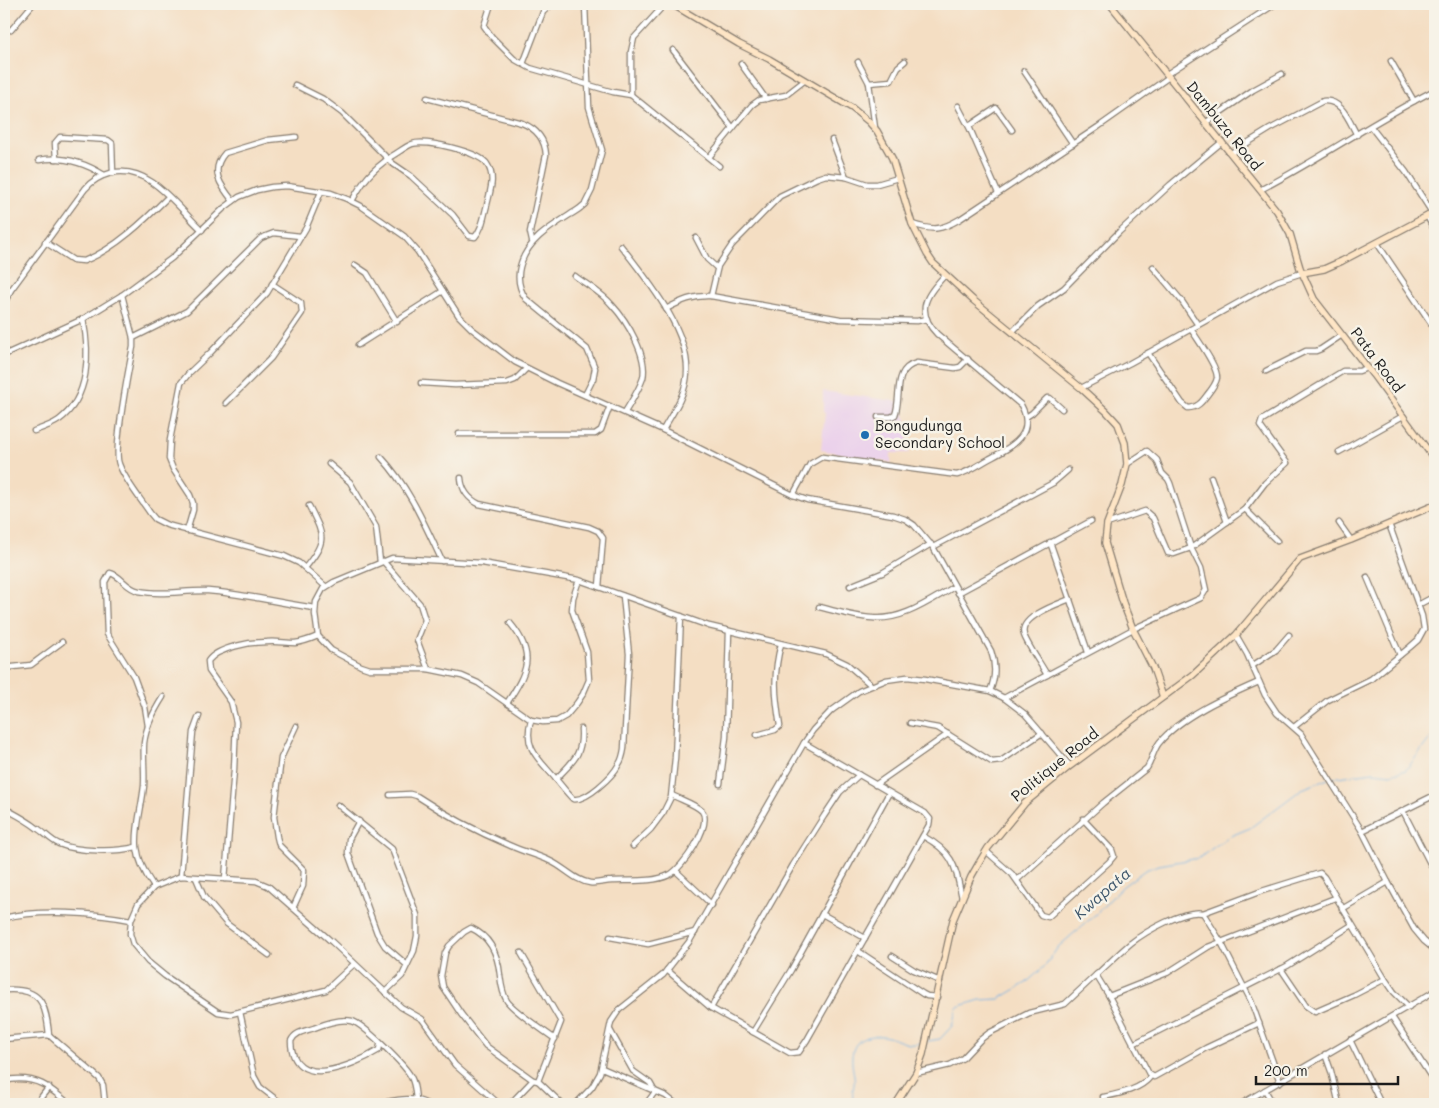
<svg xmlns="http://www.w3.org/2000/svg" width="1439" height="1108" viewBox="0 0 1439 1108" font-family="Mali,sans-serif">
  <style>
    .built { fill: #ebd1eb }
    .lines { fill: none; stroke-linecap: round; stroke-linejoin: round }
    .stream { stroke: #70b0e3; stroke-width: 1 }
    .street-casing { stroke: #887d70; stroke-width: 7 }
    .secondary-casing { stroke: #887d70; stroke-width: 8 }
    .street { stroke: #fff; stroke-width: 4.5 }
    .secondary { stroke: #fee5c5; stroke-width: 5.5 }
    .poi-dot { fill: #1f6fb2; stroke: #f7f3e8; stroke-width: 2 }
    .labels { text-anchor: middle; stroke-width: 5; stroke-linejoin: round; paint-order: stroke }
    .street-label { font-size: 15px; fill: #1c1c1c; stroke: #f7f3e8 }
    .poi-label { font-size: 15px; fill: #1c1c1c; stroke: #f7f3e8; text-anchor: start }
    .water-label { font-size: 16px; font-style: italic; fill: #3e576c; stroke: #f7f3e8 }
  </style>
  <rect width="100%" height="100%" fill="#f7f3e8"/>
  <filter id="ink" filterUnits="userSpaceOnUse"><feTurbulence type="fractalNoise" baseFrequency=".02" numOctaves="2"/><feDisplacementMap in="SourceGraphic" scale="10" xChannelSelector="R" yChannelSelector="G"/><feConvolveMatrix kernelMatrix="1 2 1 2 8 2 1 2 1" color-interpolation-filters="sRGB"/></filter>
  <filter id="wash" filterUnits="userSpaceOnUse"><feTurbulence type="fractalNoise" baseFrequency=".0096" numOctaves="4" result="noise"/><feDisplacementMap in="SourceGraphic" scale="20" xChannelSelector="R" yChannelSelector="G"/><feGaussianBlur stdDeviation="1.12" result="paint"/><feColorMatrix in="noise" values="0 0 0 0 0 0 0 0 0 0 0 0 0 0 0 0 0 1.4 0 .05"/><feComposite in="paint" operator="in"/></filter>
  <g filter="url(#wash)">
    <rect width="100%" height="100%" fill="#f4dec3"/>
    <polygon class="built" points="823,391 902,402 906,421 909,453 891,453 891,463 821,450 825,413 823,412"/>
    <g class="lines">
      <g class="stream">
        <polyline points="1332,778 1373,772 1391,774 1406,770 1435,732"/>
        <polyline points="928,1041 940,1039 952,1026 957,1007 980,1000 999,999 1026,983 1046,965 1058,947 1096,914 1122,887 1145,870 1159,865 1199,858 1228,837 1250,828 1302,789 1328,779"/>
        <path d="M851,1104L854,1102C850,1093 856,1085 854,1075C848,1050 854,1034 883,1036C892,1037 900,1042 909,1044C914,1045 919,1043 924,1042"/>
      </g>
    </g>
  </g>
  <g filter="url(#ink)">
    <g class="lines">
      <defs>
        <g id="street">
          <polyline points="491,4 484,26 492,37 514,59 530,68 613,92 631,95 719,166"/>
          <polyline points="11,30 33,4"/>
          <polyline points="673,50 733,128"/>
          <polyline points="1391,61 1414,101"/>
          <polyline points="858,62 869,83 875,128"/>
          <polyline points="523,64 543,12 552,4"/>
          <polyline points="741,64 766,99"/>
          <polyline points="1024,71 1073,144"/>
          <polyline points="1167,74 1275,4"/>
          <polyline points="869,83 891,81 898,67 905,61"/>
          <path d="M295,85L323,99L342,113L392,163L411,176L453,215L469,236L475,237C483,228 484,215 487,205C490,191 496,177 487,164C480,152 425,139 412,144C405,147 399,152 392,156C372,170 364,179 352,201"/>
          <polyline points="631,95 631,52 634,38 665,4"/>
          <path d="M427,98L522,123C537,129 545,139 546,155L530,232L532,241"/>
          <polyline points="958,106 970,129 998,193"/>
          <polyline points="1205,123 1253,90 1282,74"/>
          <polyline points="969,126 996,108 1012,130"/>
          <polyline points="1371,127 1406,172 1433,214"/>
          <polyline points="832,140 846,177"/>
          <path d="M1231,153L1270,129L1323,101C1342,99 1349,121 1357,135"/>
          <polyline points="709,157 752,105 759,100 786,95 804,81"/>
          <polyline points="56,159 55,143 60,137 108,140 112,143 113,173"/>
          <path d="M39,160C62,156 85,163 104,175"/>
          <path d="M1260,190C1320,159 1375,120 1435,90"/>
          <path d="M233,201C221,186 209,171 225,153L268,140L296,137"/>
          <polyline points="1427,216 1435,231"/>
          <path d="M912,224C934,231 941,230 960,219L1098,127L1169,77"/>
          <polyline points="696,238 707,259 717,268"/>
          <path d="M45,242L73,260L84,261C115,249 145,220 168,197"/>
          <polyline points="1377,243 1435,329"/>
          <path d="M621,246C647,279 695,337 686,381C683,399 671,415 663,430"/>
          <polyline points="355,265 367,273 397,322"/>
          <polyline points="1153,267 1181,300 1198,325"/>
          <path d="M575,276C587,285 602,293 612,305C627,321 648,356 643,378C639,390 631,402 625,412"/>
          <path d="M122,295L133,338V347C129,367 113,450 119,464C126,482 140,498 150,513L155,519L167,525L284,556L299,563L325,586"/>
          <polyline points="711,296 718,266 732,245 780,196 817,178 826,175 846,177 867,184 877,184 898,178"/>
          <path d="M4,303L11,290L85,189C92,180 100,176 111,173C150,164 177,207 202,230"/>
          <path d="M666,309C681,301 694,295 711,296L840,319L917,321L927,319"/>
          <polyline points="1013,331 1038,306 1064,288 1119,232 1170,185 1222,142"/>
          <polyline points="133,338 187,311 261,238 274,233 300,236"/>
          <polyline points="358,345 443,291"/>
          <path d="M1148,353L1182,403L1188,408C1197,408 1202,402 1207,395C1211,390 1216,384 1217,378C1218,367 1197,339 1191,329"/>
          <path d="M4,355L83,319L122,295L172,258L224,208L239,197L257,190L272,187L287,186L300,188L331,193L347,199L361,206L404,236L418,252L459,316L472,329L515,362L557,383L663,430L793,495L807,500L893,515L905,519L914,525L933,547L991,651C996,665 996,677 990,691"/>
          <polyline points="1266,371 1306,351 1316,351 1321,349 1342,335"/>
          <polyline points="421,383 455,385 507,383 515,380 526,369"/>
          <polyline points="1081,388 1130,363 1277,281 1302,273"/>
          <path d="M585,395L593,379L595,368L587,349L526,299C519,289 517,279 520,267C527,238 556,224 579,209L585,204L592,190L602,150L589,107L585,4"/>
          <polyline points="226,403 271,358 302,313 301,303 272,284"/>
          <path d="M878,417H891L895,415C902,397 892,369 917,363L955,368L960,367L968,359"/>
          <polyline points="1026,417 1032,413 1047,398 1050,398 1062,409"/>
          <path d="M34,431C43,428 52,425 59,420C90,397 90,353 83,319"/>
          <polyline points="459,434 595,434 601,430 610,406"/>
          <polyline points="1339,452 1403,416"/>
          <path d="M381,457C409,487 425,525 442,561"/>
          <polyline points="329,464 350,482 376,527 380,562"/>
          <polyline points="1211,477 1227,522"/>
          <path d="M461,478C462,491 469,499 479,504L589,527L598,531L603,538L599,587"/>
          <path d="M793,495L810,464L822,457L957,475C969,472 978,465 989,459C1011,447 1037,435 1021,405L937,334C914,310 927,295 945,275"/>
          <polyline points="1245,509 1277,541"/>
          <polyline points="1339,523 1351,540"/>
          <polyline points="1107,524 1145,511 1153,518 1168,553 1174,554 1191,548 1170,483 1168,479 1162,473 1157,460 1147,451 1127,464"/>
          <polyline points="187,531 193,510 193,503 190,495 173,469 169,459 170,440 181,383 189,373 210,353 267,293 306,228 321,192"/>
          <polyline points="1050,542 1088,652"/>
          <polyline points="933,547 1053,483 1068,470"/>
          <polyline points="383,561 420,604 425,620 417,640 428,669"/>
          <path d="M305,568C328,540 324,536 309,506"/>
          <polyline points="1367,577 1400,655"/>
          <polyline points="579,580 573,598 572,610 587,652 589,680 583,694 577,703 566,716 557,721 543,722 531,720 478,683 462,676 428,669 370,669 361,666 331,650 318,636 315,614 316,602 323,589 334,582 392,558 482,563 579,580 709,626 826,654 847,664 871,685"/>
          <polyline points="850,586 882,573 931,544"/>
          <polyline points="958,593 1091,521"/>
          <polyline points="1418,605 1435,596"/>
          <path d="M819,607C836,611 854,617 872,618C902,621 929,601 954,587"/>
          <polyline points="1236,635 1247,654 1265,695 1277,713 1301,734 1362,831 1388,882 1414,929 1424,941 1435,950"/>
          <polyline points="1252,666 1276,650 1289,635"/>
          <polyline points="4,668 31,665 62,642"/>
          <path d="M1047,675C1041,664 1028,646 1024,635C1018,617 1058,604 1070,599"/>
          <polyline points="1004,698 1133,629 1201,598 1206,590 1201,568 1191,548 1245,509 1265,483 1287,463 1260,426 1262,420 1343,371 1359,371 1367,368"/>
          <path d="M507,703C527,672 537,655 510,623"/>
          <path d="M531,720C523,748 538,758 555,778C561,785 566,792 573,799C586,802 613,776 619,764C622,760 623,755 624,749L629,654L623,596"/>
          <polyline points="910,723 938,728 992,762 1001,761 1042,733"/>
          <path d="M148,726L145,707L134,677L107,634L105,582L110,573C121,575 125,588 139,591C162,596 185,590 208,591C244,594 280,603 315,608"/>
          <polyline points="1294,727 1328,700 1371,679 1410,647 1418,640 1424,629 1422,616 1389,524"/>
          <path d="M757,735L775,730L780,726C775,695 773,674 781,644"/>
          <path d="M556,779C573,761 583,755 581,729"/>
          <polyline points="720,784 726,737 729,631"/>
          <polyline points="875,785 948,734"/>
          <path d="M390,795L410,794L417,796C447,816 478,832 511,846C524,852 538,855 550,861C564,867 575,881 590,883C598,884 605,881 612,881C630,880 652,883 669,875C682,869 713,825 702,811C695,804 681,800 672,795"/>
          <polyline points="338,805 392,849 417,915 417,936 414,951 402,976 385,992"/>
          <path d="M4,808C15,814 27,820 37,828C45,833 50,840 59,844C78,852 117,852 136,847"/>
          <polyline points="1403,811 1435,873"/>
          <polyline points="359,821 349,839 348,853 377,933 385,946 407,965"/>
          <polyline points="1362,831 1435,795"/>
          <path d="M923,836C954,853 955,865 962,898"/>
          <polyline points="633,846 651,829 663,813 671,797 675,758 681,616"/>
          <polyline points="986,851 1012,874 1041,915 1048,917 1109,862 1114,856 1112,850 1083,819"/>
          <polyline points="676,871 712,905"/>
          <polyline points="181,876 193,732 199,716"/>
          <polyline points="196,878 204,897 227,924 269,955"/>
          <path d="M225,879L234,770L236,722L231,702L209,671L208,661C218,647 251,642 267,642C276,641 286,643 295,643C303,642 311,639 318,636"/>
          <path d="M1017,880L1103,803L1147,768C1152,760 1153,751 1159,743C1181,716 1227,696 1259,682"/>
          <path d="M154,887C126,847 139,829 144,786C145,772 143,758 144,743C146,726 154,711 163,697"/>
          <polyline points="293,908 303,886 304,870 279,845 277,837 274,817 281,758 296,726"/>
          <polyline points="1342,909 1388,882"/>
          <path d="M1203,913C1184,909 1145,932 1131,943C1119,953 1107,965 1096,975L1109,996L1149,1074L1154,1077L1206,1048L1259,1023"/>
          <polyline points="822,914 865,938"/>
          <path d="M4,918C40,909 94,913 131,920"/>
          <polyline points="610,937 648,944 695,932"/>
          <polyline points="858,951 923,994 927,996 937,997"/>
          <polyline points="521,953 561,1022 538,1081"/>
          <polyline points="892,956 914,970 940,981"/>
          <polyline points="354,964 326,990 231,1014 218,1012 165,976 148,962 133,944 130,934 131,920 138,904 154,887 181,876 256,881 268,886 332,942 401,1007 422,1019 455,1065 499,1104"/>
          <polyline points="1281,969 1306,1006 1315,1012 1354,995 1385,979"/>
          <polyline points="667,970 711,1008 790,1053 799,1052 807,1040 929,825 930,819 925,813 804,743"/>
          <path d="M4,990C40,987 46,1002 49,1035"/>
          <polyline points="1109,996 1167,973 1208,947 1221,942 1335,898"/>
          <polyline points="711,1008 793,865 824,816 840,792 859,775"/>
          <polyline points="240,1012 254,1076 260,1087 282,1104"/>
          <polyline points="1392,1017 1435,1083"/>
          <polyline points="610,1030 633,1071 650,1083 655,1092 646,1104"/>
          <polyline points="753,1032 791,970 889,793"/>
          <polyline points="4,1039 49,1035 99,1078 103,1085 105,1104"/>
          <polyline points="1350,1040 1381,1104"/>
          <polyline points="1133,1044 1287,966 1352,925"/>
          <path d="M380,1045L379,1050C353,1066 292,1092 291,1041C295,1032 305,1031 314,1028C324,1024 340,1018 352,1021C363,1024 406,1066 411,1077C415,1084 415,1092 416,1099"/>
          <polyline points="1325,1054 1331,1071 1339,1104"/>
          <polyline points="602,1068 666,1096 676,1104"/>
          <polyline points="916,1073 950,1065 963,1058 980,1040 989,1033 1029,1013 1065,1004 1096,975"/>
          <path d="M533,1080L486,1046L461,1014L443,987L441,976L445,953L449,946L464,932L471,928C491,937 498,955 500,975C501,983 502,993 507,1001C515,1012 543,1030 555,1039"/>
          <polyline points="1280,1082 1251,1001 1221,942 1203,913 1262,891 1320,873 1324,877 1385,979 1394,992 1409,1007"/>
          <path d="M4,1083C9,1079 13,1079 19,1079C43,1079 52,1091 70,1104"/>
          <polyline points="1265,1090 1273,1104"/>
          <path d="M1103,1097C1118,1094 1141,1090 1151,1076"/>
          <polyline points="36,1104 49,1087"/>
          <path d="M376,1104C394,1101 411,1095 427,1104"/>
          <polyline points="510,1104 533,1080 538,1081 562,1104"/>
          <polyline points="576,1104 592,1087 600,1073 611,1022 619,1010 663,975 689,942 804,743 813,730 831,711 859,691 886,680 907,677 925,679 990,691 1004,698 1025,714 1070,766"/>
          <polyline points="1241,1104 1435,991"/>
        </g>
        <g id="secondary">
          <polyline points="672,4 739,44 769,59 852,108 869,122 877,131 892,158 912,224 927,254 933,263 973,300 1081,388 1106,411 1118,424 1125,443 1127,464 1122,485 1107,524 1105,543 1123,603 1133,629 1153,668 1163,697"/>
          <polyline points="1110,4 1277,211 1290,234 1300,268 1314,299 1373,375 1435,460"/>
          <polyline points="1302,273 1324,269 1342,261 1435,212"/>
          <polyline points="896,1104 916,1073 923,1054 953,920 971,877 979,863 988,848 1025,803 1070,766 1193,675 1236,635 1300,559 1351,540 1435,505"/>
        </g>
      </defs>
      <use href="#street" class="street-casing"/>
      <use href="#secondary" class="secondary-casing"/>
      <use href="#street" class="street"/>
      <use href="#secondary" class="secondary"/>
    </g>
  </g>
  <circle class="poi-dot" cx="865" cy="435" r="5"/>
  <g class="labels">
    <g class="street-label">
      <text transform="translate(1224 126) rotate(51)" y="5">Dambuza Road</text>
      <text transform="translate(1377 360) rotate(53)" y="5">Pata Road</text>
      <text transform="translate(1055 765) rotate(-39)" y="5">Politique Road</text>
    </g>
    <g class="poi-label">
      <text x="875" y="431">Bongudunga<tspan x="875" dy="17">Secondary School</tspan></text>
    </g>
    <g class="water-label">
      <text transform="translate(1102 893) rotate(-41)" y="6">Kwapata</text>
    </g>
  </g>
  <rect width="1439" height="1108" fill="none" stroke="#f7f3e8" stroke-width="20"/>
  <path d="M1256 1076v8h142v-8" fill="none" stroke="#1c1c1c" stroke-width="2.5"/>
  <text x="1264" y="1076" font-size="15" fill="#1c1c1c" stroke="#f7f3e8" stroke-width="4" paint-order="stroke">200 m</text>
</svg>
